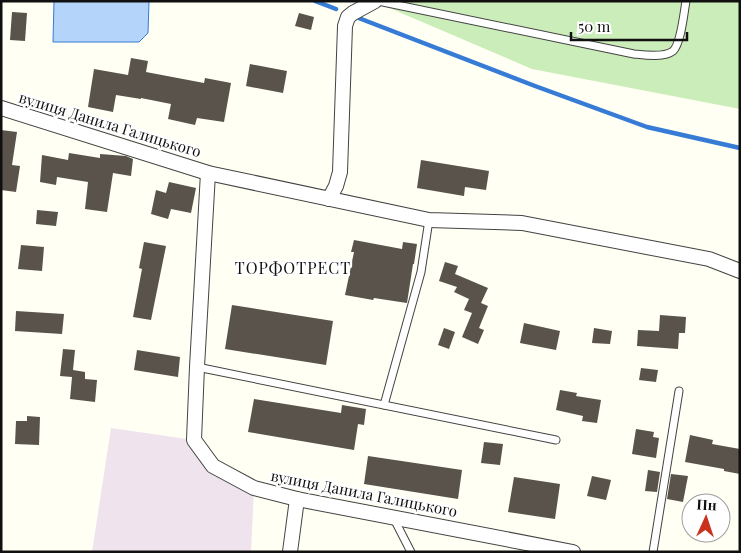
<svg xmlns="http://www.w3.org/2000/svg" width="741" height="553" viewBox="0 0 741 553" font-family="'Playfair Display',serif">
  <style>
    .industrial { fill: #efe4ee }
    .green { fill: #cbedb9 }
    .water { fill: #b4d4fa; stroke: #367cd6 }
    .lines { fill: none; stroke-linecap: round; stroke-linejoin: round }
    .stream { stroke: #367cd6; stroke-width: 4.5 }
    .building { fill: #59534b }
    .lane-casing { stroke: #434343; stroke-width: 9 }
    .street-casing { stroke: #434343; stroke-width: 16 }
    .lane { stroke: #fff; stroke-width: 7 }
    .street { stroke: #fff; stroke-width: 14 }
    .labels { text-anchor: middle; stroke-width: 5; stroke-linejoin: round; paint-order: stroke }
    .street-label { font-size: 15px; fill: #101010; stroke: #fff }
    .neighbourhood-label { font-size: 16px; letter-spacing: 1px; fill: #101010; stroke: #fff }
  </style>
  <rect width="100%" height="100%" fill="#fffff3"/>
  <polygon class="industrial" points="111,428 194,440 254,488 251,552 92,552"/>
  <polygon class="green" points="373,1 740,1 740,109 532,69"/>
  <polygon class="water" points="54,1 149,1 148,33 139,42 53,42"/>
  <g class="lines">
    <g class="stream">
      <polyline points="315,1 336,9"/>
      <polyline points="356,17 535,86 647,127 740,148"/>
    </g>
  </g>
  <g class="building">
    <polygon points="12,12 27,13 25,41 10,40"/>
    <polygon points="299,13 314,17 311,30 295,26"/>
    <polygon points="131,58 148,61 146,72 204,83 205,78 231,83 224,122 197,118 195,125 168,119 171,104 141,98 141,99 116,95 113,112 88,107 94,69 128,75"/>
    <polygon points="250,64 287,71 283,93 246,86"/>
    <polygon points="1,130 17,132 12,165 20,166 16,192 1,190"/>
    <polygon points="69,153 100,158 100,154 126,156 133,159 131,176 113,173 107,212 85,209 88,182 57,177 56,185 40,182 42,155 68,160"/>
    <polygon points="421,160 489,171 486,190 465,187 464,196 417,188"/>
    <polygon points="169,182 196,188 191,213 171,209 168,219 151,214 156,190 166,193"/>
    <polygon points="37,210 58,212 56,226 36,224"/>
    <polygon points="354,240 402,249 403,242 417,244 414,264 413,264 407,303 374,298 373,300 345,295 354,252 351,252"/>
    <polygon points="144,242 166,246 151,320 133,317 142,269 139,268"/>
    <polygon points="21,245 44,247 42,271 18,269"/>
    <polygon points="445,262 458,266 455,274 488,288 481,303 488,306 479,328 484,330 478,344 462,337 472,313 464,310 469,299 454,292 457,287 439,281"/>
    <polygon points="232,305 333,321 326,365 225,349"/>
    <polygon points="16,311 64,314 62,334 15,331"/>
    <polygon points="660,315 686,317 685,333 679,333 678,349 637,346 638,330 659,331"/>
    <polygon points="524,323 560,331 556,350 520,343"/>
    <polygon points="444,328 455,332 449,349 438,345"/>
    <polygon points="594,328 612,331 610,344 592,343"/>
    <polygon points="63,349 75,350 73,370 85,372 85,379 97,380 95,402 70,399 72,377 60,376"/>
    <polygon points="137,350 180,357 178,377 134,370"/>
    <polygon points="641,368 658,370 656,382 639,380"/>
    <polygon points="560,390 577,393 576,396 601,400 597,423 582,421 583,416 556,410"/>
    <polygon points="254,399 341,413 342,405 366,409 364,425 358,424 354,450 248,432"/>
    <polygon points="27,416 40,417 39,445 15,444 16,421 27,421"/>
    <polygon points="636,429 654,432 653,437 659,438 656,458 632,454"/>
    <polygon points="690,435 713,440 712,444 740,449 740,474 724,471 724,469 685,462"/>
    <polygon points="484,442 503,444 500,465 481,463"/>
    <polygon points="368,456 462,470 458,499 364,484"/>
    <polygon points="648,470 660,472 657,492 645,491"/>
    <polygon points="671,474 688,476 683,502 667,499"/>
    <polygon points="592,476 611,480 606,500 587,496"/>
    <polygon points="514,477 560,484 555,519 508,512"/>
  </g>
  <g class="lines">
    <defs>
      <g id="lane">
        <path d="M378,1L634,54C644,55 664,58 673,51C681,44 684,12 686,1"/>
        <polyline points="197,367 556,440"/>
        <polyline points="384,405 421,272 429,220"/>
        <polyline points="393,517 411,552"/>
        <polyline points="653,552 679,391"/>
      </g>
      <g id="street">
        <polyline points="1,108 208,173 429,220 522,223 709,259 740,271"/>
        <polyline points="208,173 197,367 194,440 213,466 254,488 297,499 573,552"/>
        <polyline points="329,199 336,186 340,172 345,26 348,17 353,13 375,1"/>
        <polyline points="290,552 297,499"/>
      </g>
    </defs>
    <use href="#lane" class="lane-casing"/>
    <use href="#street" class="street-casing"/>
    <use href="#lane" class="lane"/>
    <use href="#street" class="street"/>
  </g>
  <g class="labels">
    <g class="street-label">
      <text transform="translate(110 125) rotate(17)" y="5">вулиця Данила Галицького</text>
      <text transform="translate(364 494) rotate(11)" y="5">вулиця Данила Галицького</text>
    </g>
    <g class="neighbourhood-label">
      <text x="293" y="274">ТОРФОТРЕСТ</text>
    </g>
  </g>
  <rect width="741" height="553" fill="none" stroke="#101010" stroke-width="5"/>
  <g transform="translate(706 518) rotate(3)"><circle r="24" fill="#ffffff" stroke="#9f9f9f"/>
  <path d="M0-4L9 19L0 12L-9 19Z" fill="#ca321e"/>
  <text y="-8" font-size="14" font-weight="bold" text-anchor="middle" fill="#101010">Пн</text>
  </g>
  <path d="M571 32v8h116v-8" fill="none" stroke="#101010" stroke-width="2.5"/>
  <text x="578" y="32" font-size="15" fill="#101010" stroke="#ffffff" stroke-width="4" paint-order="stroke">50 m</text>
</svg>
